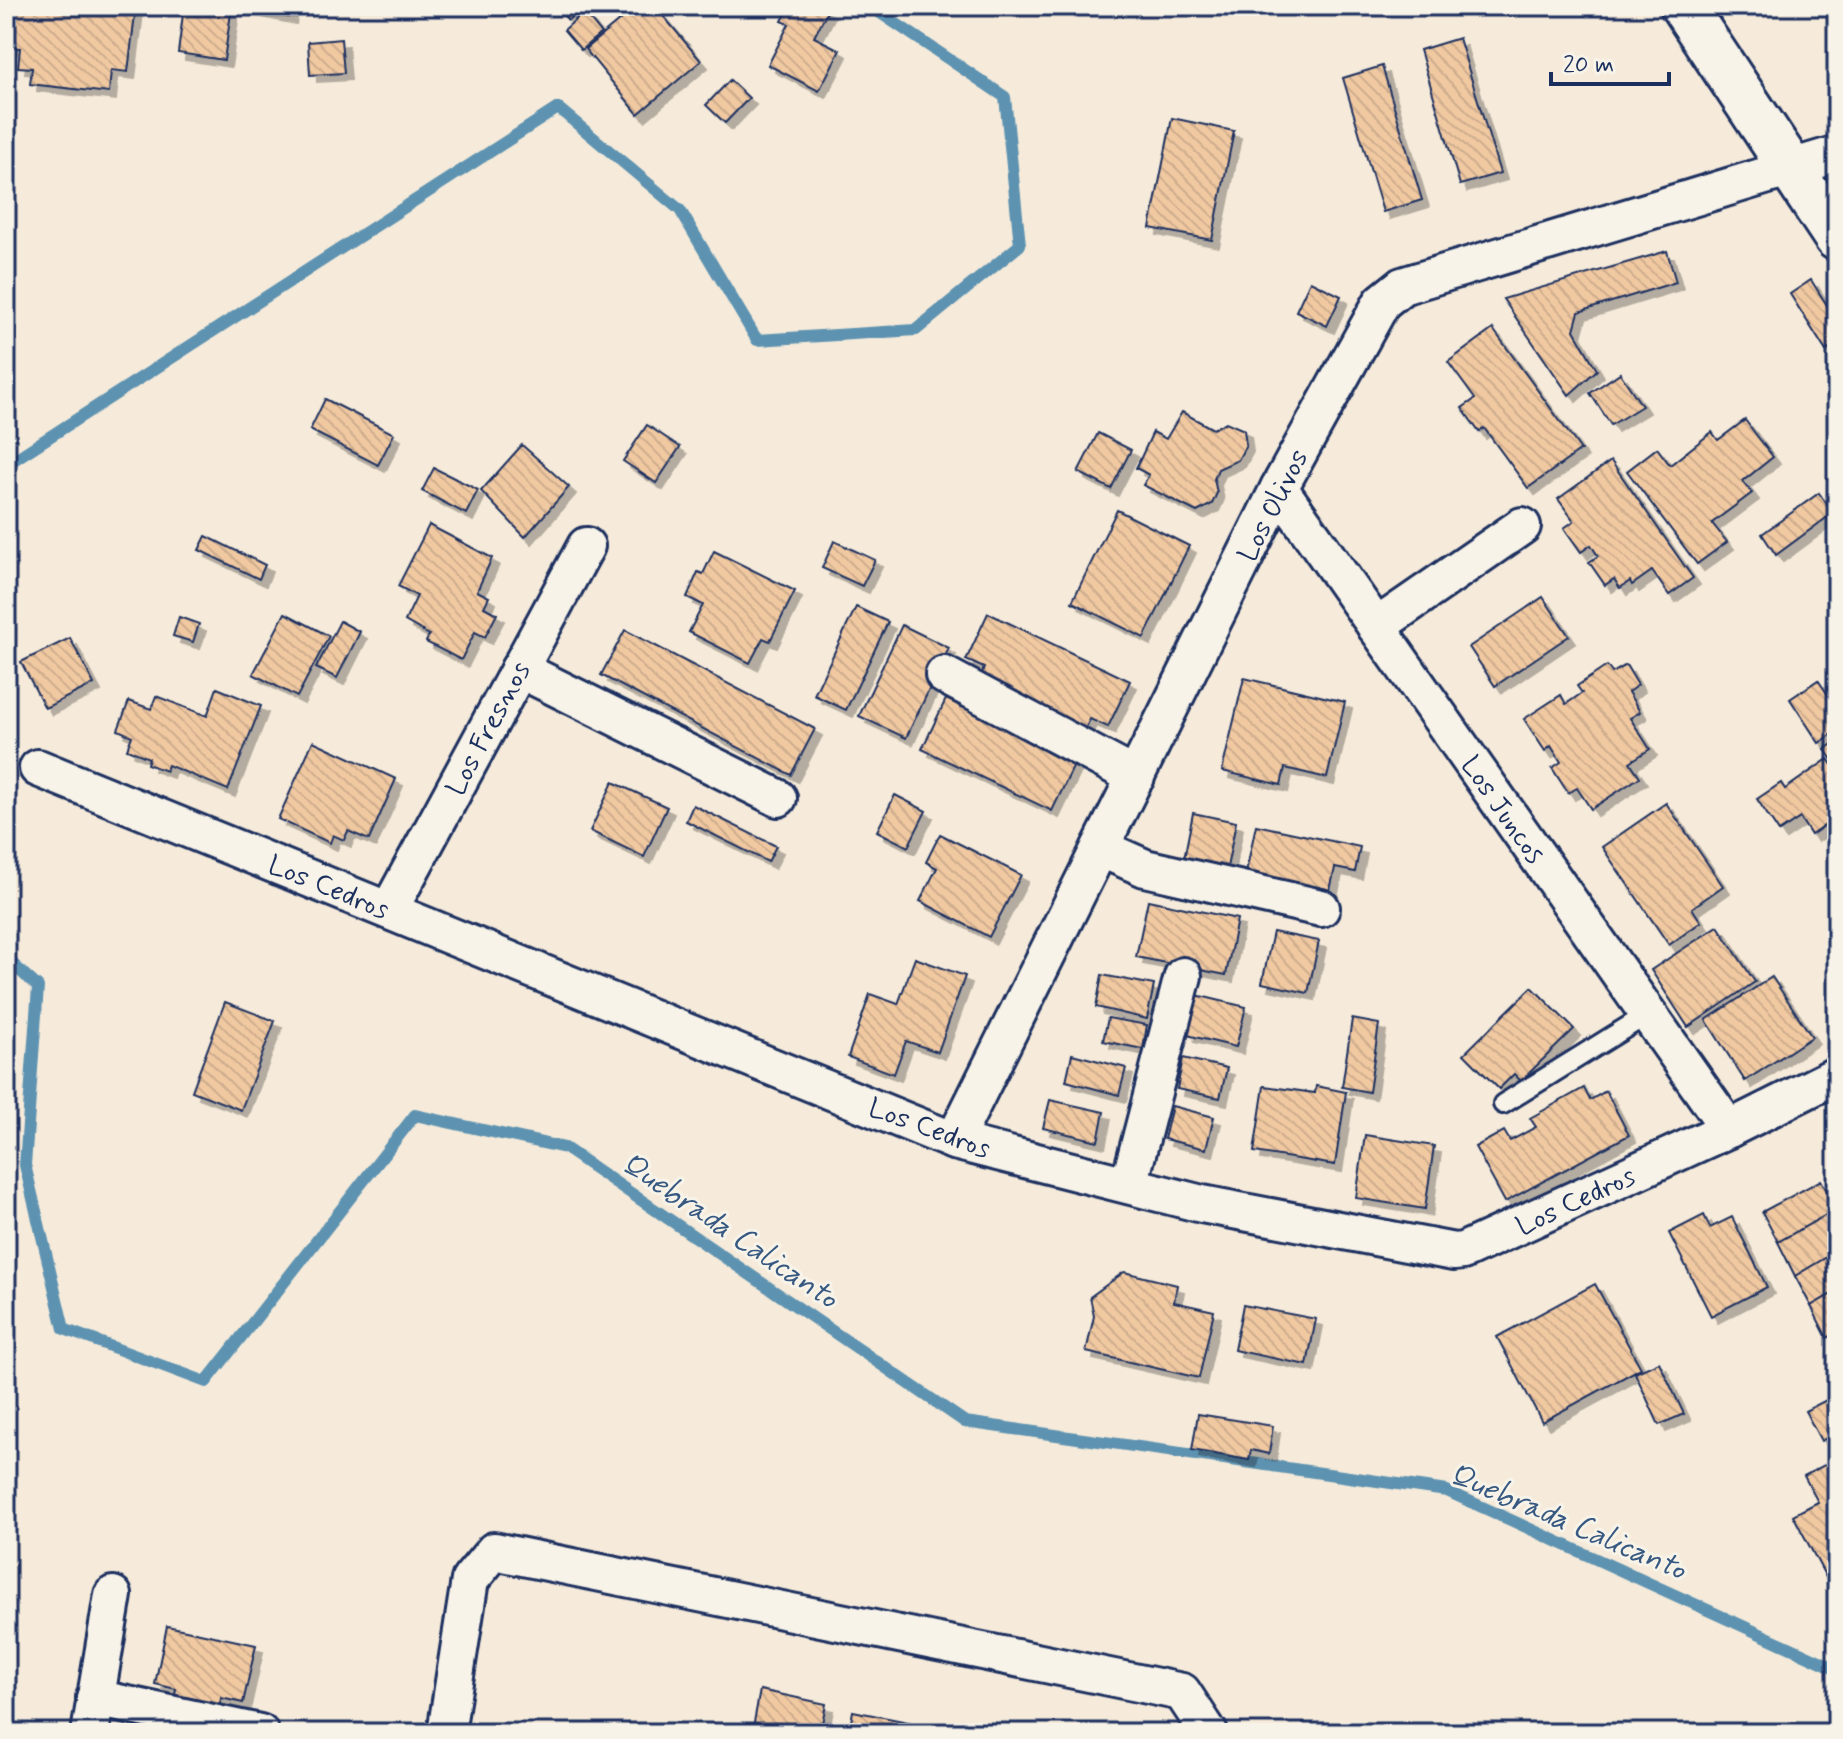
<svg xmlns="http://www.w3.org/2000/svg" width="1843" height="1739" viewBox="0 0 1843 1739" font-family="Mynerve,sans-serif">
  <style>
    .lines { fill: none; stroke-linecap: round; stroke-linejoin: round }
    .stream { stroke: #5d92b1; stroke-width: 12 }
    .building { fill: url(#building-back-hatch); stroke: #1b2f5e; stroke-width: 2; filter: url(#shadow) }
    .lane-casing { stroke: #1b2f5e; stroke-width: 24 }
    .street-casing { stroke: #1b2f5e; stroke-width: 42 }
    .secondary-casing { stroke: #1b2f5e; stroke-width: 50 }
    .lane { stroke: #f7f3e8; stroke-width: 18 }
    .street { stroke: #f7f3e8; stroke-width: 36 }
    .secondary { stroke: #f7f3e8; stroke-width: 44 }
    .labels { text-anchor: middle; stroke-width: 6; stroke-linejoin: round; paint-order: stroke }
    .street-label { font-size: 28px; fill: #1b2f5e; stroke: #f7f3e8 }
    .water-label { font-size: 30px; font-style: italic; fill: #365881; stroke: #f7f3e8 }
  </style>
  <defs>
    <pattern id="building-back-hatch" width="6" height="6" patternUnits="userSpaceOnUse" patternTransform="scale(2)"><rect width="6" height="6" fill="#f1c9a1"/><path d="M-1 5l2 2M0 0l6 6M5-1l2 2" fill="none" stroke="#cead8d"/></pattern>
    <filter id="shadow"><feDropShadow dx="7" dy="7" stdDeviation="0" flood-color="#0004"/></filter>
  </defs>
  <rect width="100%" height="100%" fill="#f6ebda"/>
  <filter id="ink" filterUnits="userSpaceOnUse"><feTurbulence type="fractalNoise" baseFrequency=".0125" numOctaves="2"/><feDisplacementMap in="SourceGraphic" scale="16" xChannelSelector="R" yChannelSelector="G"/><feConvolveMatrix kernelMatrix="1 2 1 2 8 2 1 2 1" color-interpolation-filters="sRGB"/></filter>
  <g filter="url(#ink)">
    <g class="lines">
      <g class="stream">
        <polyline points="6,465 558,108 680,210 757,340 916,330 1020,245 1005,97 870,6"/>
        <polyline points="6,958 38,987 25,1165 64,1329 206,1382 415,1115 565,1148 965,1422 1447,1491 1837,1669"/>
      </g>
    </g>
    <g class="building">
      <polygon points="11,6 136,6 128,72 111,70 109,93 30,84 32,68 18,67 20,48 6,47"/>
      <polygon points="184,6 232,6 224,60 178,53"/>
      <polygon points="235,6 291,6 289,17"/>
      <polygon points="555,6 584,6 568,20"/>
      <polygon points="637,6 655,6 701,61 638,114 585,49"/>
      <polygon points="790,6 820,6 828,10 814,37 840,50 819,91 768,65 789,24 782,21"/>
      <polygon points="584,12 601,33 581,50 564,30"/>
      <polygon points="1459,38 1500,173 1460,185 1420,50"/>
      <polygon points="341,39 344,73 310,75 308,42"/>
      <polygon points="1382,66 1422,200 1383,212 1343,78"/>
      <polygon points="730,80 749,98 725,123 706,105"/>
      <polygon points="1172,118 1234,131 1212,240 1150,228"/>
      <polygon points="1667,251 1676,282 1579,312 1574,330 1597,370 1569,395 1503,299"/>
      <polygon points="1811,280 1837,321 1837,344 1826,351 1790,294"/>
      <polygon points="1310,281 1341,296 1327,326 1296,311"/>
      <polygon points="1493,329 1581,450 1528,488 1484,428 1479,432 1462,408 1475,399 1448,362"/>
      <polygon points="1620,373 1642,406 1611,425 1590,393"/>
      <polygon points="325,399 394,434 378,465 310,430"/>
      <polygon points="1182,412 1213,429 1226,422 1244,430 1246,445 1238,460 1218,469 1214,479 1217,493 1212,504 1197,512 1143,485 1149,475 1136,468 1153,432 1166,439"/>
      <polygon points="1745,420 1773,457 1743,481 1752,493 1712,523 1727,542 1697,564 1627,471 1657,448 1670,465 1712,432 1718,440"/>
      <polygon points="647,425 680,447 656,483 623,461"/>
      <polygon points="1098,433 1131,450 1111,489 1078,472"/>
      <polygon points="522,445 569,487 525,537 481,491"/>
      <polygon points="1611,461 1693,578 1669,595 1652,571 1632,585 1630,581 1620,588 1614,579 1605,585 1589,562 1598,556 1591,545 1581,552 1564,528 1574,521 1558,499"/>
      <polygon points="434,468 478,490 466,514 422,491"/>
      <polygon points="1819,493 1833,513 1776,555 1762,534"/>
      <polygon points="1117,510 1189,546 1144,638 1072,602"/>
      <polygon points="429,525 492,558 477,591 489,597 484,607 497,614 485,637 475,632 461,660 426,642 429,635 405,621 417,596 398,586"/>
      <polygon points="206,536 265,565 259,579 199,550"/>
      <polygon points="834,541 875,560 862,586 822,568"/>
      <polygon points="714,551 795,591 770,641 763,638 750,663 689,632 703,605 687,597 698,572 703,574"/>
      <polygon points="1543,597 1569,636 1495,686 1469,647"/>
      <polygon points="856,607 888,622 846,710 814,695"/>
      <polygon points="285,613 329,636 297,697 253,674"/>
      <polygon points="988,613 1130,681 1108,727 1090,719 1085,730 980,677 984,668 966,660"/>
      <polygon points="179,617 199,624 193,642 173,636"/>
      <polygon points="340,621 360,632 337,678 316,668"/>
      <polygon points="902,625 949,648 906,738 859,716"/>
      <polygon points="625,630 815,729 791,775 601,675"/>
      <polygon points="70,638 94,684 45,708 21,662"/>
      <polygon points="1626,665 1638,685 1628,692 1640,712 1630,718 1650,749 1630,762 1640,777 1591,809 1577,788 1568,793 1552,768 1561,762 1551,746 1545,751 1524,719 1561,695 1566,704 1582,693 1577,686 1607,666 1612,673"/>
      <polygon points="1244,678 1345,702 1327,778 1285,768 1281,785 1222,771"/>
      <polygon points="1818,680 1837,708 1837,731 1819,743 1790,699"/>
      <polygon points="217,688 261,706 228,790 168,765 166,771 147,764 149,758 127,749 132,736 118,730 129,701 151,709 156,696 207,716"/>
      <polygon points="946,699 1076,761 1052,811 922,749"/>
      <polygon points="313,741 396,779 369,840 348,831 344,840 333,835 330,843 278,819"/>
      <polygon points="1837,741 1837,768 1825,749"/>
      <polygon points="1828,759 1837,772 1837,817 1811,835 1800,818 1779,832 1757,799 1781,783 1785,789"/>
      <polygon points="613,782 667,807 644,857 590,831"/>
      <polygon points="895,795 926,811 908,847 877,831"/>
      <polygon points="1666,803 1723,886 1692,908 1701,922 1669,945 1602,847"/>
      <polygon points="693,805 776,846 768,862 686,821"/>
      <polygon points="1193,813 1236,822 1225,878 1182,869"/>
      <polygon points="1256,825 1360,847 1355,872 1335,868 1328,899 1245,877"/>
      <polygon points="940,834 1021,875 989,937 920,901 937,868 926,862"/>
      <polygon points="1148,900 1237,919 1226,975 1136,957"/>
      <polygon points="1718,926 1755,982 1688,1027 1651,970"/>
      <polygon points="1273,932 1319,941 1308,993 1262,983"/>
      <polygon points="915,958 965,976 938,1052 906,1041 894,1074 848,1057 870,994 898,1004"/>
      <polygon points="1102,975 1154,985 1147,1019 1096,1007"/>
      <polygon points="1772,977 1812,1037 1745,1081 1706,1020"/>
      <polygon points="1532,987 1574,1029 1521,1081 1514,1074 1499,1089 1464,1054"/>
      <polygon points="1196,995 1246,1007 1236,1047 1187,1035"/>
      <polygon points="225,1002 275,1021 241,1110 192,1091"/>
      <polygon points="1108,1018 1147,1025 1143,1049 1103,1041"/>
      <polygon points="1352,1019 1379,1024 1369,1092 1342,1087"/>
      <polygon points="1072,1054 1126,1068 1119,1095 1066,1081"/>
      <polygon points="1183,1058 1227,1068 1220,1098 1177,1089"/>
      <polygon points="1264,1086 1315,1093 1316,1086 1346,1092 1335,1165 1254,1152"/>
      <polygon points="1584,1088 1590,1100 1606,1091 1629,1135 1505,1202 1475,1147 1504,1131 1510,1141 1536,1127 1530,1118"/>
      <polygon points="1050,1100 1104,1112 1098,1141 1043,1128"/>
      <polygon points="1172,1106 1214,1117 1206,1149 1164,1139"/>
      <polygon points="1365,1135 1434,1146 1425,1209 1356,1198"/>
      <polygon points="1821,1180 1837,1209 1778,1242 1762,1212"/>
      <polygon points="1837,1209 1837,1251 1795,1276 1778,1242"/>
      <polygon points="1704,1215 1710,1228 1732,1217 1767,1287 1711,1316 1669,1233"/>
      <polygon points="1837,1251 1837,1291 1811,1306 1795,1276"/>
      <polygon points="1124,1272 1177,1285 1174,1302 1214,1311 1199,1378 1086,1352 1094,1316 1090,1297"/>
      <polygon points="1595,1284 1641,1368 1542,1422 1497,1337"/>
      <polygon points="1837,1291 1837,1333 1827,1338 1811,1306"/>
      <polygon points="1243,1305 1316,1319 1307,1365 1234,1350"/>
      <polygon points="1659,1362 1684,1414 1659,1425 1635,1373"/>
      <polygon points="1836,1395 1837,1432 1821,1441 1805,1411"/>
      <polygon points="1198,1414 1273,1426 1269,1454 1251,1450 1249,1460 1192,1450"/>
      <polygon points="1828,1463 1837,1480 1837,1578 1829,1583 1793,1515 1818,1502 1804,1476"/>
      <polygon points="167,1626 256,1645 243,1703 221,1698 220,1705 175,1695 176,1689 155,1684"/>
      <polygon points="760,1690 826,1704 820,1733 752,1733"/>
      <polygon points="853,1711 933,1727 932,1733 849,1733"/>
    </g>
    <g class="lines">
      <defs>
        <polyline id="lane" points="1503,1104 1648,1014"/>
        <g id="street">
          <polyline points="1279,488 1729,1129"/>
          <polyline points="1376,627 1522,526"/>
          <polyline points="519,669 778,798"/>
          <polyline points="944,675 1136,777"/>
          <polyline points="38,768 954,1141 1202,1204 1454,1252 1463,1251 1729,1129 1837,1075"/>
          <polyline points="1100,848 1145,868 1321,908"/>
          <polyline points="389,910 586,546"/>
          <polyline points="954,1141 1279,488 1382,302 1402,286 1837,154"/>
          <polyline points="1129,1185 1183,976"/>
          <polyline points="95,1698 260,1733"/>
          <polyline points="90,1733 113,1595"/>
          <polyline points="446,1733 470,1580 494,1551 1182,1692 1209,1733"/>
        </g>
        <polyline id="secondary" points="1683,6 1837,238"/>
      </defs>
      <use href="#lane" class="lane-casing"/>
      <use href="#street" class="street-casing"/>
      <use href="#secondary" class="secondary-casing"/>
      <use href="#lane" class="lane"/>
      <use href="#street" class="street"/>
      <use href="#secondary" class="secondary"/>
    </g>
  </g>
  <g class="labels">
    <g class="street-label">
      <text transform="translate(1272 505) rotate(-63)" y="10">Los Olivos</text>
      <text transform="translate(487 728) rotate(-62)" y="10">Los Fresnos</text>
      <text transform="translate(1504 809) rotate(55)" y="10">Los Juncos</text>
      <text transform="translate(329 886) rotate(22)" y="10">Los Cedros</text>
      <text transform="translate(930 1127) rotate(20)" y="10">Los Cedros</text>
      <text transform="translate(1575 1200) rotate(-25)" y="10">Los Cedros</text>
    </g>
    <g class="water-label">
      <text transform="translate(730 1230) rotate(34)" y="10">Quebrada Calicanto</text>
      <text transform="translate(1568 1521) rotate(23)" y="10">Quebrada Calicanto</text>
    </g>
  </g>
  <rect width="1843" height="1739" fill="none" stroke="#f7f3e8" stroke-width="32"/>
  <rect x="16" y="16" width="1811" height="1707" fill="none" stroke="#1b2f5e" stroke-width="3" filter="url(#ink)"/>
  <path d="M1551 72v12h118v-12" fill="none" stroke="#1b2f5e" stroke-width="4"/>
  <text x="1563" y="72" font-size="24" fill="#1b2f5e" stroke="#f7f3e8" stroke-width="6" paint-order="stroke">20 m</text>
</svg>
